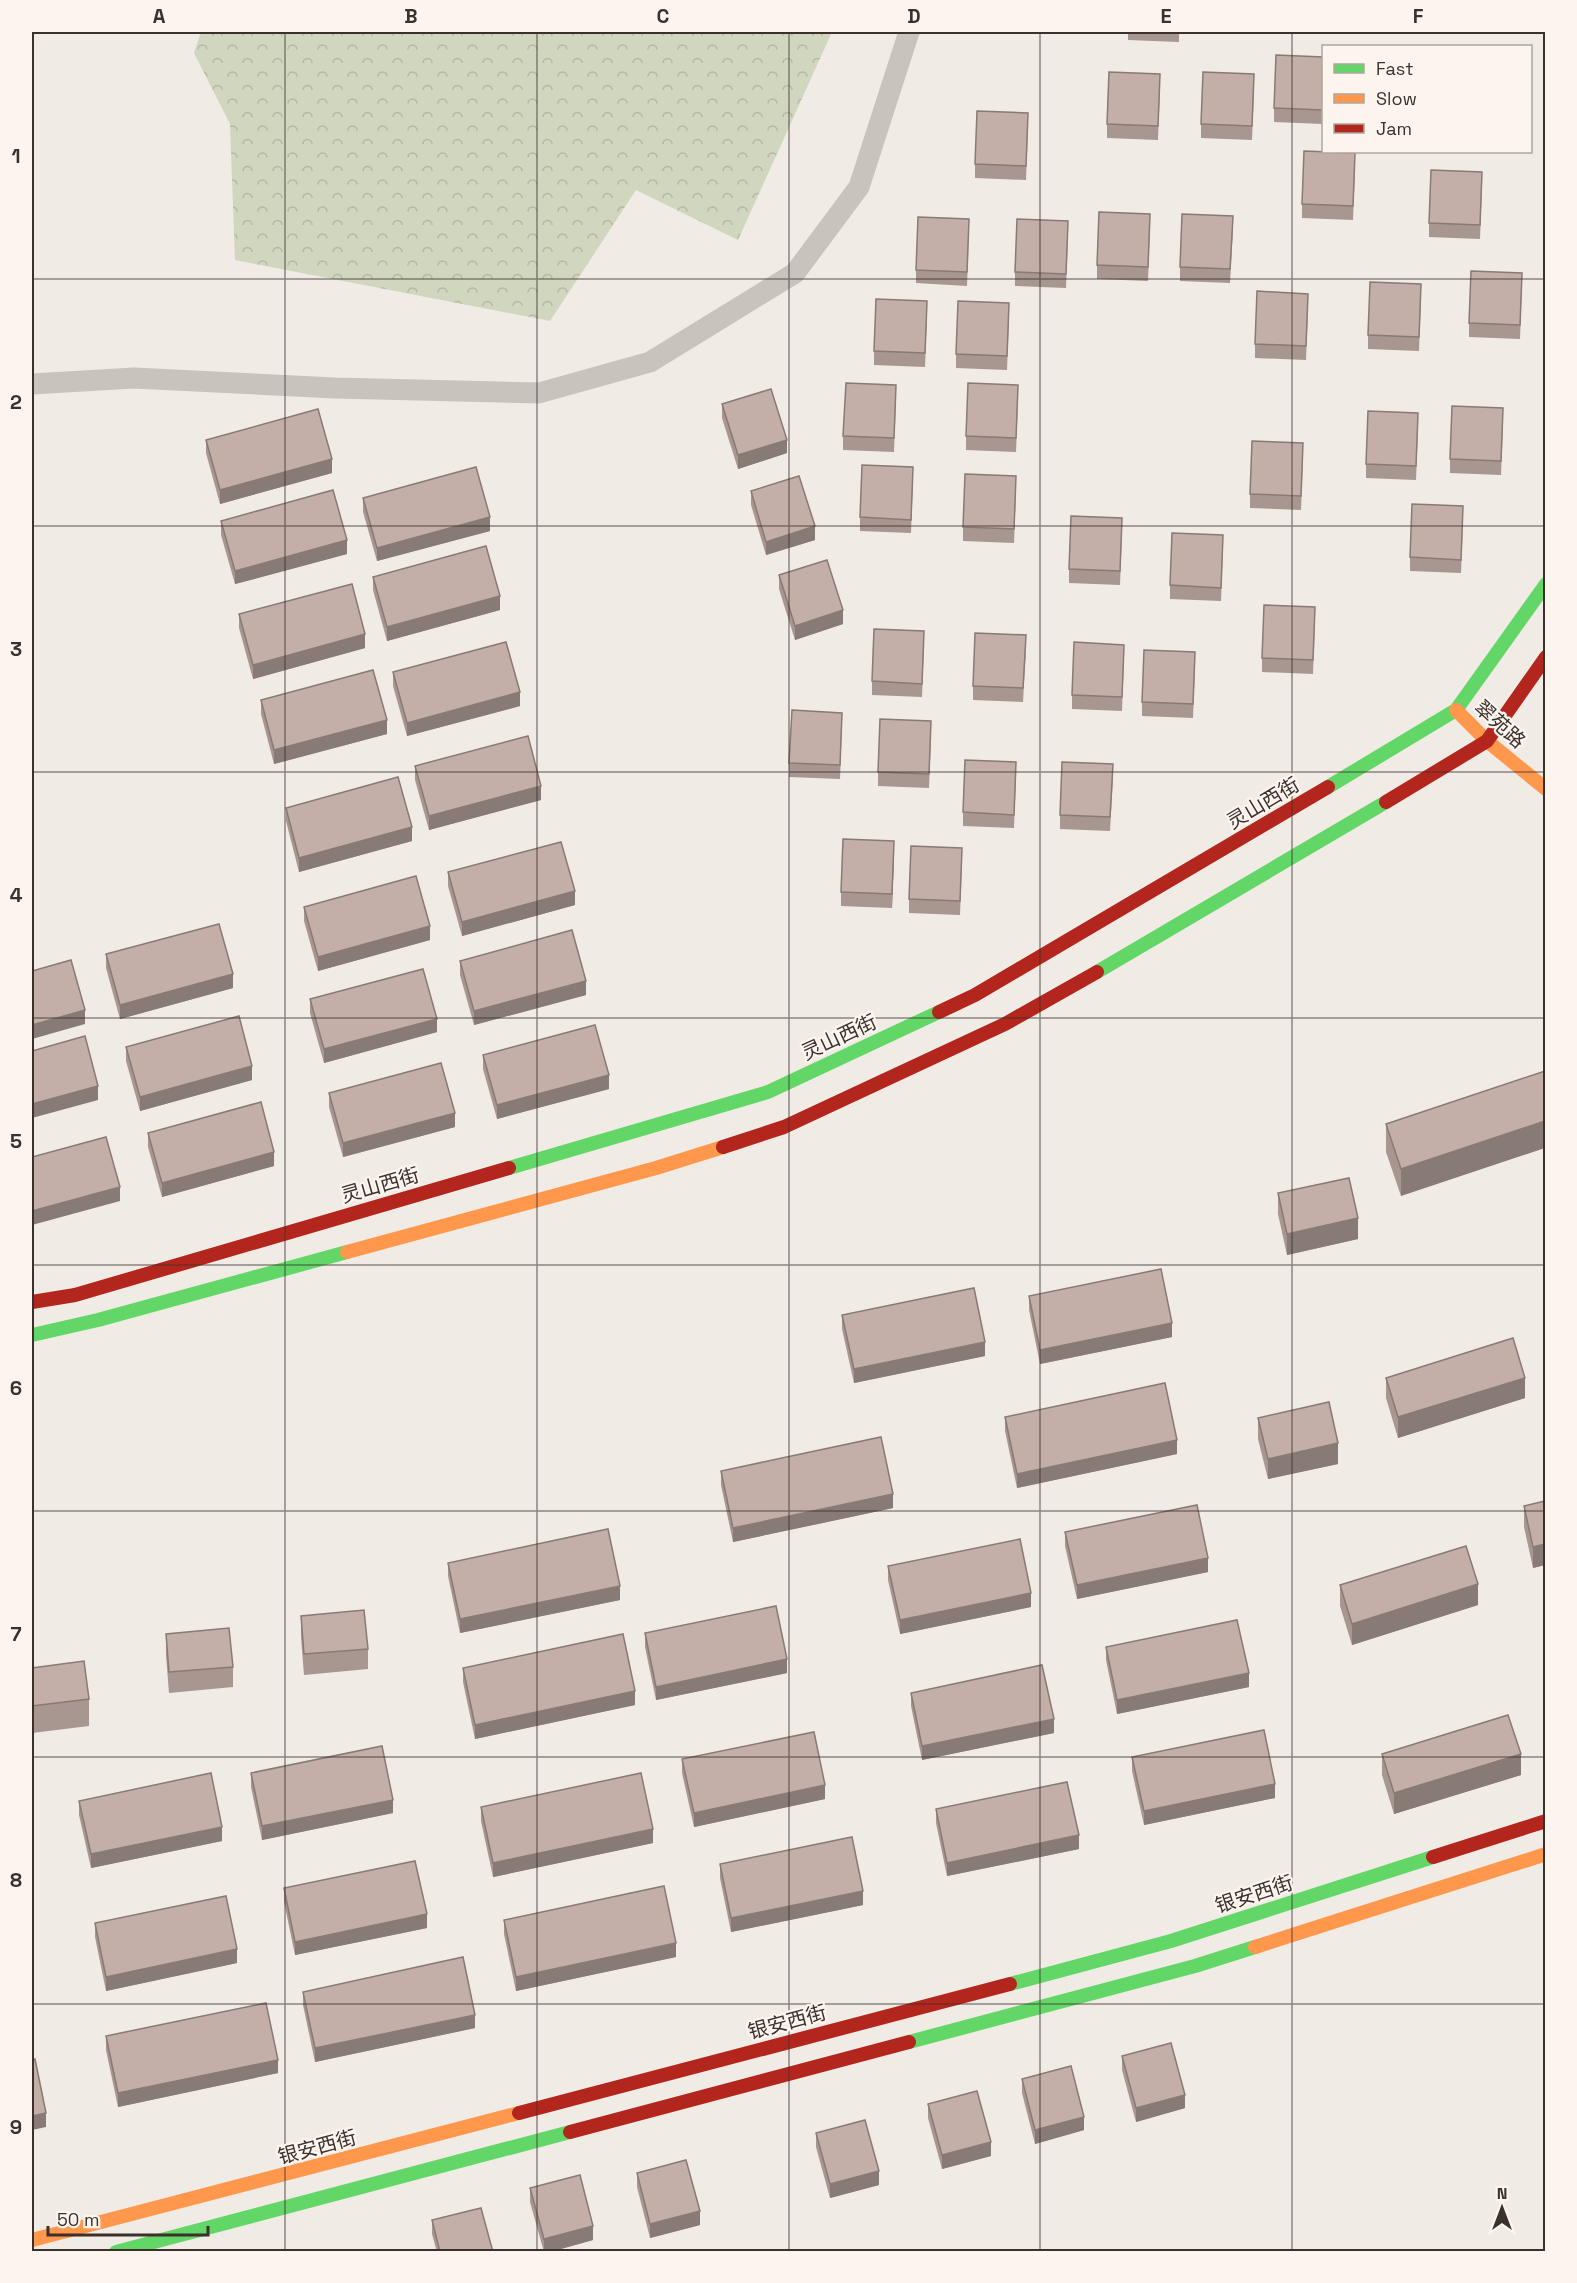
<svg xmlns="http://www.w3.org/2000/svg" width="1577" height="2283" viewBox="0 0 1577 2283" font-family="'Space Grotesk','Noto Sans SC',sans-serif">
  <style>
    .forest { fill: url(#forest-crowns) }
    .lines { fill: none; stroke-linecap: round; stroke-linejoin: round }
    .street { stroke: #c9c3be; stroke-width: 21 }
    .fast { stroke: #63d668; stroke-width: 14 }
    .slow { stroke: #ff974d; stroke-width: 14 }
    .jam { stroke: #b3261e; stroke-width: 14 }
    .wall { fill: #a89690 }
    .shaded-wall { fill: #887a75 }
    .building { fill: #c3afa7; stroke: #887a75; stroke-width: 1.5 }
    .grid { fill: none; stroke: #3b302b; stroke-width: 1.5; stroke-opacity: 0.55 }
    .labels { text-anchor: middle; stroke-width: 4.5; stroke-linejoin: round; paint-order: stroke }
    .street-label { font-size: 20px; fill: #3b302b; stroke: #fbf5ee }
    .neatline { fill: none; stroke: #3b302b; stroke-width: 2 }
    .grid-label { font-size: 20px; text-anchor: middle; font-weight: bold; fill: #3b302b }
  </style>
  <defs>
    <pattern id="forest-crowns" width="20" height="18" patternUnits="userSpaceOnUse" patternTransform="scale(1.5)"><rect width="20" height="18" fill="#d1d6bf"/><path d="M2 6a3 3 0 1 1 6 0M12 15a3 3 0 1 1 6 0" fill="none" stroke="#b4b8a4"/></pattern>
  </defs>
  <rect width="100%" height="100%" fill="#f0ebe5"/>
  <polygon class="forest" points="201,32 832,32 738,240 636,190 550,321 235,260 230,124 194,53"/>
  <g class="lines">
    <polyline class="street" points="32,384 134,378 335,388 539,393 650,362 795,273 859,187 909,32"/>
    <g class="fast">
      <polyline points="1328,787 1456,710 1546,584"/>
      <polyline points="1097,972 1386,802"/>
      <polyline points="509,1168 768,1092 939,1012"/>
      <polyline points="32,1335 98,1320 347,1252"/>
      <polyline points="1010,1984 1171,1941 1433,1857"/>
      <polyline points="909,2042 1195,1966 1255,1947"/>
      <polyline points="116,2252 570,2132"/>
    </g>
    <g class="slow">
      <polyline points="1456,710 1487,741 1546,789"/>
      <polyline points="347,1252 656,1168 723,1147"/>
      <polyline points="1255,1947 1546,1854"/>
      <polyline points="32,2240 519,2113"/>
    </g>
    <g class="jam">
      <polyline points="1386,802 1487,741 1546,657"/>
      <polyline points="939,1012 975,995 1328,787"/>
      <polyline points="723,1147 784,1127 1005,1024 1097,972"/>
      <polyline points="32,1302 75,1295 509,1168"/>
      <polyline points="1433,1857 1546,1821"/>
      <polyline points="519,2113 1010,1984"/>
      <polyline points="570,2132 909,2042"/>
    </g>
  </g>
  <g class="wall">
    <polygon points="1128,32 1179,32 1179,42 1128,40"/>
    <polygon points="1323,57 1323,124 1274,122 1274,108"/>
    <polygon points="1160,88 1158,140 1107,138 1107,124"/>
    <polygon points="1254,88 1252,140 1201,138 1201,124"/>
    <polygon points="1028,127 1026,180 975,178 975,164"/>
    <polygon points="1355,167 1353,220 1302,218 1302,204"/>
    <polygon points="1482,186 1480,239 1429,237 1429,223"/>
    <polygon points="1150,228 1148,281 1097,279 1097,265"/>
    <polygon points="1233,230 1230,283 1180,281 1180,267"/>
    <polygon points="969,233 967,286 916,283 916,270"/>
    <polygon points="1068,235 1066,288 1015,286 1015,272"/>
    <polygon points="1522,287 1520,339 1469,337 1469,323"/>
    <polygon points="1421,298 1419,351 1368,349 1368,335"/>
    <polygon points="1308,308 1306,360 1255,358 1255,344"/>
    <polygon points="927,315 925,367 874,365 874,351"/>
    <polygon points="1009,317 1007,370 956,368 956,354"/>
    <polygon points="896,399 894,452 843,450 843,436"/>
    <polygon points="1018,399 1016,452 966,450 966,436"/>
    <polygon points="722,404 787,453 738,469 722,418"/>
    <polygon points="1503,422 1501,475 1450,473 1450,459"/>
    <polygon points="1418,427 1416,480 1366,478 1366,464"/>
    <polygon points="206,440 332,473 220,504 206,453"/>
    <polygon points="1303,457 1301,510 1250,508 1250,494"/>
    <polygon points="913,481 911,533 860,531 860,517"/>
    <polygon points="1016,490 1014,543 963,541 963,527"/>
    <polygon points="751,491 815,540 766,555 751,505"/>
    <polygon points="363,498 490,531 377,561 363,512"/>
    <polygon points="1463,520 1461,573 1410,571 1410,557"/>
    <polygon points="221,521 347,554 235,584 221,535"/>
    <polygon points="1122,532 1120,585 1069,583 1069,569"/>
    <polygon points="1223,549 1221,601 1170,599 1170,585"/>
    <polygon points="779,575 843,624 795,640 779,589"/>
    <polygon points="373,577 500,610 387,641 373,590"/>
    <polygon points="239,614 365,648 253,679 239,628"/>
    <polygon points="1315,621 1313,674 1262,672 1262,658"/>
    <polygon points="924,645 922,697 872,695 872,681"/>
    <polygon points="1026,649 1023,702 973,700 973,686"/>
    <polygon points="1124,658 1122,711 1072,709 1072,695"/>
    <polygon points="1195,666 1193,718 1142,716 1142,702"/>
    <polygon points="393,672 520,706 407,736 393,686"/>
    <polygon points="261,700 387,734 274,764 261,714"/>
    <polygon points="842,726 840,779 789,777 789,763"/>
    <polygon points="931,735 929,788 878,786 878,772"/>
    <polygon points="415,766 541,800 429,830 415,780"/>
    <polygon points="1016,776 1014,828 963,826 963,812"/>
    <polygon points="1113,778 1110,831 1060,829 1060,815"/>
    <polygon points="286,808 412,841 299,872 286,821"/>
    <polygon points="894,855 892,908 841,906 841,892"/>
    <polygon points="962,862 960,915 909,913 909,899"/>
    <polygon points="448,872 575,905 462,936 448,886"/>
    <polygon points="304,907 430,940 318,971 304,921"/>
    <polygon points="106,954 233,988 120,1019 106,968"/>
    <polygon points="460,961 586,995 474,1025 460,975"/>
    <polygon points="310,999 437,1032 324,1063 310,1013"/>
    <polygon points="126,1047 252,1080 140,1111 126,1061"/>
    <polygon points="483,1055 609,1089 497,1119 483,1069"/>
    <polygon points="1545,1071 1401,1196 1386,1152 1386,1124"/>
    <polygon points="329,1093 455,1127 343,1157 329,1107"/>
    <polygon points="148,1133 274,1166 162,1197 148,1147"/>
    <polygon points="1278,1193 1358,1239 1287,1255 1278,1214"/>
    <polygon points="1029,1296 1172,1337 1040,1364 1029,1310"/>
    <polygon points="842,1315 985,1356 854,1383 842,1329"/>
    <polygon points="1386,1378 1525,1398 1398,1438 1386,1398"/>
    <polygon points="1005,1417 1177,1454 1017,1488 1005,1431"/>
    <polygon points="1258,1418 1338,1464 1268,1479 1258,1439"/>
    <polygon points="721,1471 893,1508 733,1542 721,1485"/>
    <polygon points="1545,1501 1545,1565 1533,1568 1524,1527 1524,1506"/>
    <polygon points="1065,1532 1208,1572 1077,1599 1065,1546"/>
    <polygon points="448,1563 620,1600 460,1633 448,1576"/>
    <polygon points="888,1566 1031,1607 900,1634 888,1580"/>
    <polygon points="1340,1585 1478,1605 1352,1645 1340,1606"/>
    <polygon points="301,1616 368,1649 368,1669 304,1675 301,1637"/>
    <polygon points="645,1633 787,1673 656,1700 645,1647"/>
    <polygon points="166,1634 233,1667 233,1687 169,1693 166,1655"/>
    <polygon points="1106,1647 1249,1687 1117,1714 1106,1660"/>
    <polygon points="32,1668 89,1699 89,1726 32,1733"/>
    <polygon points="463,1668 635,1705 475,1739 463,1682"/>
    <polygon points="911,1693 1054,1733 922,1760 911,1706"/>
    <polygon points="1382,1754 1521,1775 1394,1814 1382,1775"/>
    <polygon points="1132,1757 1275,1798 1144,1825 1132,1771"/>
    <polygon points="682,1759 825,1799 694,1827 682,1773"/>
    <polygon points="251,1773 393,1813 262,1840 251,1787"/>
    <polygon points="79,1801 222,1841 91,1868 79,1815"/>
    <polygon points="481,1807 653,1843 493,1877 481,1821"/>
    <polygon points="936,1809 1079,1849 947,1876 936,1823"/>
    <polygon points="720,1864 863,1905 731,1932 720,1878"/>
    <polygon points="284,1888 427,1928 295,1955 284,1902"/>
    <polygon points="504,1920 676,1957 516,1991 504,1934"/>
    <polygon points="95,1923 237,1963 106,1991 95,1937"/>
    <polygon points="303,1992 475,2028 315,2062 303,2005"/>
    <polygon points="106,2036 278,2073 118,2107 106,2050"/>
    <polygon points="1122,2056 1185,2108 1136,2122 1122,2070"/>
    <polygon points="1022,2079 1084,2130 1035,2144 1022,2093"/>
    <polygon points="928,2104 991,2156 942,2169 928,2118"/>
    <polygon points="816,2133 879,2185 830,2198 816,2147"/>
    <polygon points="637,2173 700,2225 650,2238 637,2187"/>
    <polygon points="530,2188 593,2240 550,2252 544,2252 530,2202"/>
    <polygon points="432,2220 493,2252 437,2252 432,2234"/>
  </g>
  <g class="shaded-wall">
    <polygon points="787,440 787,453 738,469 738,455"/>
    <polygon points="332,459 332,473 220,504 220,490"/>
    <polygon points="490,517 490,531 377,561 377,548"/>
    <polygon points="815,526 815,540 766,555 766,542"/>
    <polygon points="347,540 347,554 235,584 235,571"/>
    <polygon points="500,596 500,610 387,641 387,627"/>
    <polygon points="843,610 843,624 795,640 795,626"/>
    <polygon points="365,634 365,648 253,679 253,665"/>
    <polygon points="520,692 520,706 407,736 407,723"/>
    <polygon points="387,720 387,734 274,764 274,750"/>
    <polygon points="541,786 541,800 429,830 429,816"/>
    <polygon points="412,827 412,841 299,872 299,858"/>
    <polygon points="894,841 894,855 892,908 892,894"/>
    <polygon points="575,891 575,905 462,936 462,922"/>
    <polygon points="430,926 430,940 318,971 318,957"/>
    <polygon points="233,974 233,988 120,1019 120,1005"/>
    <polygon points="586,981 586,995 474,1025 474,1011"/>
    <polygon points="85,1010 85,1024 32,1039 32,1025"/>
    <polygon points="437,1019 437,1032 324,1063 324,1049"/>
    <polygon points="252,1066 252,1080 140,1111 140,1097"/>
    <polygon points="609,1075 609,1089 497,1119 497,1105"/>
    <polygon points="98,1086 98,1100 32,1118 32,1104"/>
    <polygon points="455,1113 455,1127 343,1157 343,1143"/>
    <polygon points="1545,1121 1545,1148 1401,1196 1401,1169"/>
    <polygon points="274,1152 274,1166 162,1197 162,1183"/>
    <polygon points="120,1187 120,1201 32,1225 32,1211"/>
    <polygon points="1358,1218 1358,1239 1287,1255 1287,1234"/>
    <polygon points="1172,1323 1172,1337 1040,1364 1040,1350"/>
    <polygon points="985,1342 985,1356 854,1383 854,1369"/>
    <polygon points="1525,1378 1525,1398 1398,1438 1398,1417"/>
    <polygon points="1177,1440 1177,1454 1017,1488 1017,1474"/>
    <polygon points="1338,1443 1338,1464 1268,1479 1268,1459"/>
    <polygon points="893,1494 893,1508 733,1542 733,1528"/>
    <polygon points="1545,1544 1545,1565 1533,1568 1533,1547"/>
    <polygon points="1208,1558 1208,1572 1077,1599 1077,1585"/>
    <polygon points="1478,1584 1478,1605 1352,1645 1352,1624"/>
    <polygon points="620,1586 620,1600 460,1633 460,1619"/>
    <polygon points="1031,1593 1031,1607 900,1634 900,1620"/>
    <polygon points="787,1659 787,1673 656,1700 656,1687"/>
    <polygon points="1249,1673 1249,1687 1117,1714 1117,1700"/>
    <polygon points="635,1691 635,1705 475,1739 475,1725"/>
    <polygon points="1054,1719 1054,1733 922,1760 922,1746"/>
    <polygon points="1521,1754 1521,1775 1394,1814 1394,1793"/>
    <polygon points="1275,1784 1275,1798 1144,1825 1144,1811"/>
    <polygon points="825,1785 825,1799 694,1827 694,1813"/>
    <polygon points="393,1800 393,1813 262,1840 262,1826"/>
    <polygon points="222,1827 222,1841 91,1868 91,1854"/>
    <polygon points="653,1829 653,1843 493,1877 493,1863"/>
    <polygon points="1079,1835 1079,1849 947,1876 947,1863"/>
    <polygon points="863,1891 863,1905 731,1932 731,1918"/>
    <polygon points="427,1914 427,1928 295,1955 295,1942"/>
    <polygon points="676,1943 676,1957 516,1991 516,1977"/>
    <polygon points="237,1949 237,1963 106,1991 106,1977"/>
    <polygon points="475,2015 475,2028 315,2062 315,2048"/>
    <polygon points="278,2060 278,2073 118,2107 118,2093"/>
    <polygon points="1185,2095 1185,2108 1136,2122 1136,2108"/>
    <polygon points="46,2113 46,2127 32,2130 32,2116"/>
    <polygon points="1084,2117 1084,2130 1035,2144 1035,2130"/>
    <polygon points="991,2142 991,2156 942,2169 942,2155"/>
    <polygon points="879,2171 879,2185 830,2198 830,2184"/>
    <polygon points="700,2211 700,2225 650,2238 650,2224"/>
    <polygon points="593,2226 593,2240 550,2252 544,2252 544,2239"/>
  </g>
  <g class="building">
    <polygon points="1276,55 1323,57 1323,110 1274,108"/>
    <polygon points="1109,72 1160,74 1158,126 1107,124"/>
    <polygon points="1203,72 1254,74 1252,126 1201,124"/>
    <polygon points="977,111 1028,113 1026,166 975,164"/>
    <polygon points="1304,151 1355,153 1353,206 1302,204"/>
    <polygon points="1431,170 1482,172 1480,225 1429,223"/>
    <polygon points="1099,212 1150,214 1148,267 1097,265"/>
    <polygon points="1182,214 1233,216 1230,269 1180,267"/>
    <polygon points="918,217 969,219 967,272 916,270"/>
    <polygon points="1017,219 1068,221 1066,274 1015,272"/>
    <polygon points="1471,271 1522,273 1520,325 1469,323"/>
    <polygon points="1370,282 1421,284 1419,337 1368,335"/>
    <polygon points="1257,291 1308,294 1306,346 1255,344"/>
    <polygon points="876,299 927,301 925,353 874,351"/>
    <polygon points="958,301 1009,303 1007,356 956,354"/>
    <polygon points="846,383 896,385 894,438 843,436"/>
    <polygon points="968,383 1018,385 1016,438 966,436"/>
    <polygon points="771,389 787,440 738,455 722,404"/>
    <polygon points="1452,406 1503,408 1501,461 1450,459"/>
    <polygon points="318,409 332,459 220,490 206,440"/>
    <polygon points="1368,411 1418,413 1416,466 1366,464"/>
    <polygon points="1252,441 1303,443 1301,496 1250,494"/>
    <polygon points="862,465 913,467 911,520 860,517"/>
    <polygon points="476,467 490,517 377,548 363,498"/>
    <polygon points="965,474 1016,476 1014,529 963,527"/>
    <polygon points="799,476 815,526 766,542 751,491"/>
    <polygon points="333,490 347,540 235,571 221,521"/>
    <polygon points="1412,504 1463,506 1461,560 1410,557"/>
    <polygon points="1071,516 1122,518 1120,571 1069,569"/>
    <polygon points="1172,533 1223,535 1221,588 1170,585"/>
    <polygon points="486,546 500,596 387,627 373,577"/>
    <polygon points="827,560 843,610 795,626 779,575"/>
    <polygon points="352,584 365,634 253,665 239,614"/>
    <polygon points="1264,605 1315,607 1313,660 1262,658"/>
    <polygon points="874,629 924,631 922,684 872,681"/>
    <polygon points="975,633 1026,635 1023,688 973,686"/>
    <polygon points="506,642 520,692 407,723 393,672"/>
    <polygon points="1074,642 1124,645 1122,697 1072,695"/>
    <polygon points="1144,650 1195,652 1193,704 1142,702"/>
    <polygon points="373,670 387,720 274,750 261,700"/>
    <polygon points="792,710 842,713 840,765 789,763"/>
    <polygon points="880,719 931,721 929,774 878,772"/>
    <polygon points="528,736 541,786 429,816 415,766"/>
    <polygon points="965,760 1016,762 1014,815 963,812"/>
    <polygon points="1062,762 1113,764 1110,817 1060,815"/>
    <polygon points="398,777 412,827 299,858 286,808"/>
    <polygon points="843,839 894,841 892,894 841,892"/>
    <polygon points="561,842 575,891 462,922 448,872"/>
    <polygon points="911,846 962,848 960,901 909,899"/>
    <polygon points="416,876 430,926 318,957 304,907"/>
    <polygon points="219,924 233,974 120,1005 106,954"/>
    <polygon points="572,930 586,981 474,1011 460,961"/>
    <polygon points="71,960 85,1010 32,1025 32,971"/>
    <polygon points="423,969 437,1019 324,1049 310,999"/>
    <polygon points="239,1016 252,1066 140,1097 126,1047"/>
    <polygon points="595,1025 609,1075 497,1105 483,1055"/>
    <polygon points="85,1036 98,1086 32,1104 32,1051"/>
    <polygon points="441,1063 455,1113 343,1143 329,1093"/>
    <polygon points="1545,1071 1545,1121 1401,1169 1386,1124"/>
    <polygon points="261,1102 274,1152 162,1183 148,1133"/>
    <polygon points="106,1137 120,1187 32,1211 32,1157"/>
    <polygon points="1349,1178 1358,1218 1287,1234 1278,1193"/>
    <polygon points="1161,1269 1172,1323 1040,1350 1029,1296"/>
    <polygon points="974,1288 985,1342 854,1369 842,1315"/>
    <polygon points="1513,1338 1525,1378 1398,1417 1386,1378"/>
    <polygon points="1165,1383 1177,1440 1017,1474 1005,1417"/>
    <polygon points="1329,1402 1338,1443 1268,1459 1258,1418"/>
    <polygon points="881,1437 893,1494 733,1528 721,1471"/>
    <polygon points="1545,1501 1545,1544 1533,1547 1524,1506"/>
    <polygon points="1197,1505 1208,1558 1077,1585 1065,1532"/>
    <polygon points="608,1529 620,1586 460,1619 448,1563"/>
    <polygon points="1020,1539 1031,1593 900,1620 888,1566"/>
    <polygon points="1466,1546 1478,1584 1352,1624 1340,1585"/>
    <polygon points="776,1606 787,1659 656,1687 645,1633"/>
    <polygon points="364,1610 368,1649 304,1654 301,1616"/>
    <polygon points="1237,1620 1249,1673 1117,1700 1106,1647"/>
    <polygon points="229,1628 233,1667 169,1672 166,1634"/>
    <polygon points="623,1634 635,1691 475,1725 463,1668"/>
    <polygon points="84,1661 89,1699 32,1706 32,1668"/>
    <polygon points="1042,1665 1054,1719 922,1746 911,1693"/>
    <polygon points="1508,1715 1521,1754 1394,1793 1382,1754"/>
    <polygon points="1264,1730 1275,1784 1144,1811 1132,1757"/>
    <polygon points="814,1732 825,1785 694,1813 682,1759"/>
    <polygon points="382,1746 393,1800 262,1826 251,1773"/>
    <polygon points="211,1773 222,1827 91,1854 79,1801"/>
    <polygon points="641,1773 653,1829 493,1863 481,1807"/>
    <polygon points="1067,1782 1079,1835 947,1863 936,1809"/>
    <polygon points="852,1837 863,1891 731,1918 720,1864"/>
    <polygon points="415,1861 427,1914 295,1942 284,1888"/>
    <polygon points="664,1886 676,1943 516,1977 504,1920"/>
    <polygon points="226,1896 237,1949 106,1977 95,1923"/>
    <polygon points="463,1957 475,2015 315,2048 303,1992"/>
    <polygon points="266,2003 278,2060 118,2093 106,2036"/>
    <polygon points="1171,2043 1185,2095 1136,2108 1122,2056"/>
    <polygon points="35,2059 46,2113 32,2116 32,2060"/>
    <polygon points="1071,2066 1084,2117 1035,2130 1022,2079"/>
    <polygon points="977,2091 991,2142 942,2155 928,2104"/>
    <polygon points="865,2120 879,2171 830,2184 816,2133"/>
    <polygon points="686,2160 700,2211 650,2224 637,2173"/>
    <polygon points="580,2175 593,2226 544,2239 530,2188"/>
    <polygon points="481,2208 493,2252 440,2252 432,2220"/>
  </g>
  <path class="grid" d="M285,32V2252M537,32V2252M789,32V2252M1040,32V2252M1292,32V2252M32,279H1546M32,526H1546M32,772H1546M32,1018H1546M32,1265H1546M32,1511H1546M32,1757H1546M32,2004H1546"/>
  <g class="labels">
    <g class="street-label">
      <text transform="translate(1500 724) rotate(42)" y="7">翠苑路</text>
      <text transform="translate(1263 803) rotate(-31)" y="7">灵山西街</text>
      <text transform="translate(839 1037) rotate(-25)" y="7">灵山西街</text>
      <text transform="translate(380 1185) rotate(-16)" y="7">灵山西街</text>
      <text transform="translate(1254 1894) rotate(-18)" y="7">银安西街</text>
      <text transform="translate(787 2022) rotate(-15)" y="7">银安西街</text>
      <text transform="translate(317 2147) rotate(-15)" y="7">银安西街</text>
    </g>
  </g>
  <rect width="1577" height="2283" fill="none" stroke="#fbf5ee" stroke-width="66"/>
  <rect x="1322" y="45" width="210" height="108" fill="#fbf5ee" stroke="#aea6a0" stroke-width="1.5"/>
  <rect x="1334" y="64" width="30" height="9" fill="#63d668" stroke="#aea6a0" stroke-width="1.5"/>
  <text x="1376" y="75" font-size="18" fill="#3b302b">Fast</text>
  <rect x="1334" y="94" width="30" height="9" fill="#ff974d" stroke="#aea6a0" stroke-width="1.5"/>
  <text x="1376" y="105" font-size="18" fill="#3b302b">Slow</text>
  <rect x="1334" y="124" width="30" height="9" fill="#b3261e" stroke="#aea6a0" stroke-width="1.5"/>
  <text x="1376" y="135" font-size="18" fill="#3b302b">Jam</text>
  <g transform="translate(1502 2208)" stroke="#fbf5ee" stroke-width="4.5" paint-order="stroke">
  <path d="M0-4.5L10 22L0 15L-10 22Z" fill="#3b302b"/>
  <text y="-9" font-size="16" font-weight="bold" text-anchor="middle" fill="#3b302b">N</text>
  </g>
  <path d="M48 2226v9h160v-9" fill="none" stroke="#3b302b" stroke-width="3"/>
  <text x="57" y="2226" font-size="18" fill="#3b302b" stroke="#fbf5ee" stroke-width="4.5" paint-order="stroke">50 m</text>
  <rect x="33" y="33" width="1511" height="2217" class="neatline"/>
  <g class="grid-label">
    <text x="159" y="23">A</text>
    <text x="411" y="23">B</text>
    <text x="663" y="23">C</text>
    <text x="914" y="23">D</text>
    <text x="1166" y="23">E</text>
    <text x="1418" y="23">F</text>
    <text x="16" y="163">1</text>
    <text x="16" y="409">2</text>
    <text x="16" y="656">3</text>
    <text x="16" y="902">4</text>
    <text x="16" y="1148">5</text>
    <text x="16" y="1395">6</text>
    <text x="16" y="1641">7</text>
    <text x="16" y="1887">8</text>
    <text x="16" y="2134">9</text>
  </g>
</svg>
